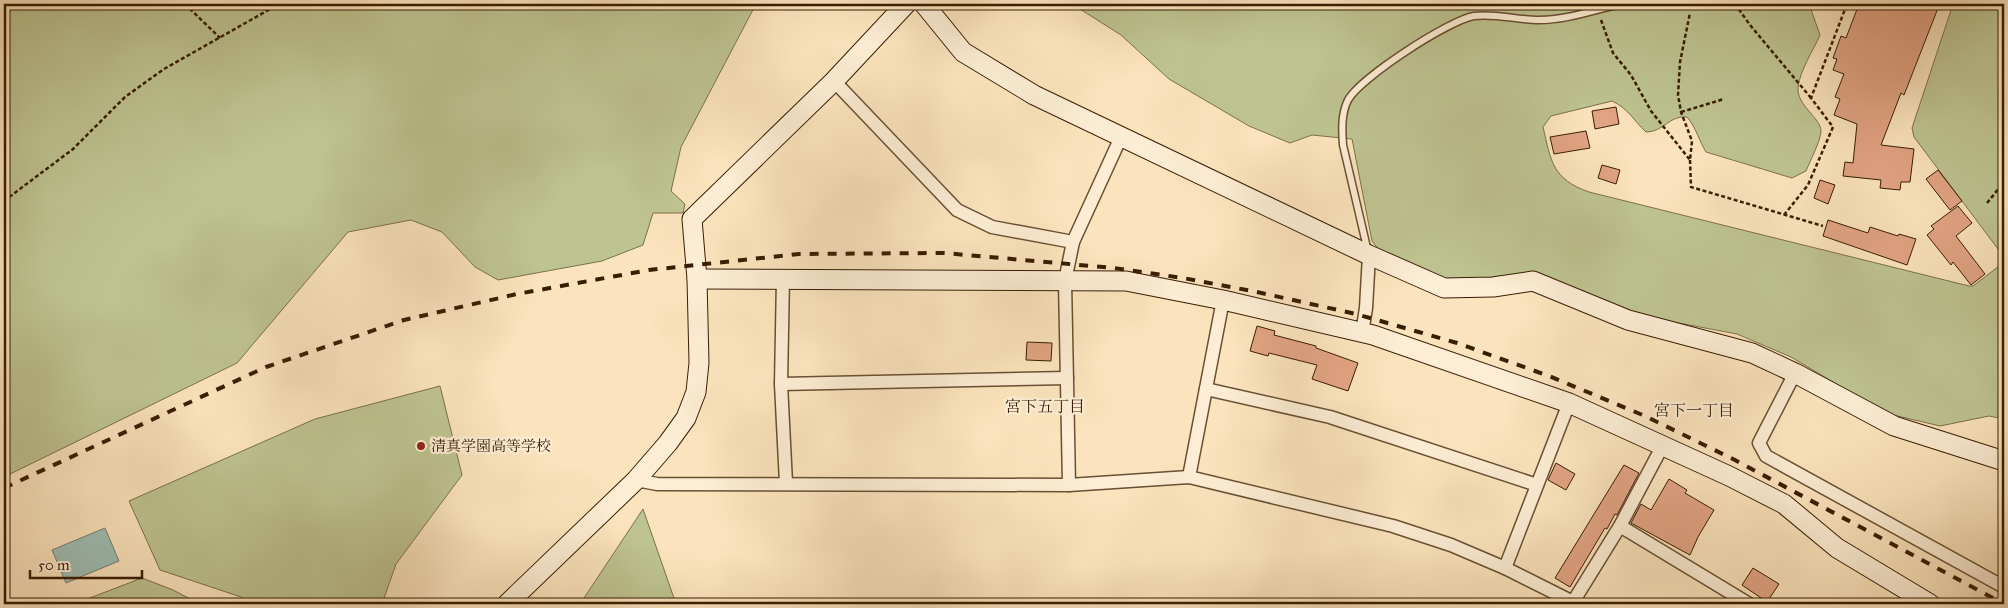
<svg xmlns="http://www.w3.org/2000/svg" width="2008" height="608" viewBox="0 0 2008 608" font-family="'IM FELL Great Primer','Noto Serif JP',serif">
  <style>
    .green { fill: #bec491; stroke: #7c704a }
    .water { fill: #9fbeb5; stroke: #767e6e }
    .building { fill: #e2a484; stroke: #391d03 }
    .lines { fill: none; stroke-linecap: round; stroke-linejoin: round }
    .lane-casing { stroke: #6a4f32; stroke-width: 9 }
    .street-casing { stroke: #6a4f32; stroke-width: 15 }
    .secondary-casing { stroke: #391d03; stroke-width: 21 }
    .path { stroke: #391d03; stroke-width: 2.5; stroke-dasharray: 4 2.5; stroke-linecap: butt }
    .lane { stroke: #fcedd4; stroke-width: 6 }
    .street { stroke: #fcedd4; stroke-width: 12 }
    .secondary { stroke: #fcedd4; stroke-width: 19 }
    .rail { stroke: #391d03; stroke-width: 4; stroke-dasharray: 9 9; stroke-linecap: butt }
    .poi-dot { fill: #8f2418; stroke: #fcedd4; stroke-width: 2 }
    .labels { text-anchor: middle; stroke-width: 4.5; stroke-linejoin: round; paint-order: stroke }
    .poi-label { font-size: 15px; fill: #391d03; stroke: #fcedd4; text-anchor: start }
    .neighbourhood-label { font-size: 16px; fill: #391d03; stroke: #fcedd4 }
  </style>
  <rect width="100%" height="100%" fill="#fbe4bd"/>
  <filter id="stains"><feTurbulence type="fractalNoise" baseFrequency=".004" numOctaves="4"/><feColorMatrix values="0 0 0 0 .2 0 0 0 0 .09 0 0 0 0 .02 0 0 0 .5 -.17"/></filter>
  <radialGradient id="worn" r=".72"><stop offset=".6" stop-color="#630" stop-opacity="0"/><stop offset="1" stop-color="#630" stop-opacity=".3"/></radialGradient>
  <g class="green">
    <polygon points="4,4 756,4 681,147 671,191 685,204 683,213 653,213 643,245 602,261 498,280 475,267 442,232 411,220 348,232 237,363 4,477"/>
    <path d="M1072,4H1809L1820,35C1814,49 1799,72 1798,88C1797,106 1821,118 1821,131C1821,140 1810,161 1806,171L1792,178L1706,152C1699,141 1696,127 1687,117C1669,115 1664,132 1646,132C1633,120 1629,109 1612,101L1551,116L1543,127C1551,161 1552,179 1589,192L1969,286H1973L2003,263L2004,258V419L1989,416L1940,426L1885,413L1791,357L1737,334L1647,317L1531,275L1444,281L1379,250L1372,241L1352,139L1312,135L1290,143L1249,126L1169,79L1121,35Z"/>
    <polygon points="1953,4 2004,4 2004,257 1914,137 1912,128"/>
    <polygon points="440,386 462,475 396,564 382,604 246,604 241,597 160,570 129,501 315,419"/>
    <polygon points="643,509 676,604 580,604"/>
    <polygon points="142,578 173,590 200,604 74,604"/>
  </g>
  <polygon class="water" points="105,528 119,561 66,583 52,550"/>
  <g class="building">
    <polygon points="1859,4 1927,4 1938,8 1904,95 1901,93 1881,145 1914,149 1910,182 1901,182 1900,190 1880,188 1881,180 1843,176 1845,162 1853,163 1857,124 1834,115 1840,99 1835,97 1844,74 1833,70 1837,59 1833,58 1841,36 1846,38"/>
    <polygon points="1616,107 1619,124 1595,129 1592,111"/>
    <polygon points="1586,131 1590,148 1554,154 1550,137"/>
    <polygon points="1602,165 1620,170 1616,184 1598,178"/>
    <polygon points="1938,170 1962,201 1950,210 1926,179"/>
    <polygon points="1820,180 1835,185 1828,204 1814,198"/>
    <polygon points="1958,206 1972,223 1956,236 1985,274 1971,285 1953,262 1951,265 1927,235 1934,229 1931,226"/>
    <polygon points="1828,220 1868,233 1870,227 1898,236 1899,234 1916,239 1907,265 1823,236"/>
    <polygon points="1257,326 1275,331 1274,335 1316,346 1316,348 1358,363 1348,391 1312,379 1317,365 1269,353 1268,356 1250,351"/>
    <polygon points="1027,342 1052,343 1051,361 1026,360"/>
    <polygon points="1556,463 1575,474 1566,490 1548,480"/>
    <polygon points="1624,465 1639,473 1617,515 1615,514 1607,529 1605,528 1570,587 1555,578"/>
    <polygon points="1669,479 1687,490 1685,493 1714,510 1698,537 1690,555 1631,523 1641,504 1651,510"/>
    <polygon points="1753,568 1779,584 1767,602 1742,585"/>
  </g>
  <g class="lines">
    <defs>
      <g id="lane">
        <polyline points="1687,4 1692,5"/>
        <path d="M1368,252L1343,145C1342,130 1341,114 1348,100C1360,78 1449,20 1474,16C1493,13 1518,20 1539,20C1567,20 1593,10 1621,4"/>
      </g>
      <g id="street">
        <polyline points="834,81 957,210 992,227 1073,242"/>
        <polyline points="783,278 781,384 786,483"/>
        <polyline points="1362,333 1366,308 1369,255"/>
        <polyline points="1795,373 1759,443 1766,456 2004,587"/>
        <polyline points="781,384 1067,378"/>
        <polyline points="1206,389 1330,417 1537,485"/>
        <polyline points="1189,477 1223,300"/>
        <polyline points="636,480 657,484 1069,485 1189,477 1393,526 1451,545 1505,568 1577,604"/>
        <polyline points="1069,485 1065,281 1073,242 1121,137"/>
        <polyline points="1620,526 1749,604"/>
        <polyline points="1505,568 1569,403"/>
        <polyline points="1573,602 1620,526 1663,445"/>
      </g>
      <g id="secondary">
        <polyline points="924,4 963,52 1034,95 1369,255 1444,288 1493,287 1533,281 1628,320 1752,353 1795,373 1894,426 2004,461"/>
        <polyline points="697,279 1126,281 1223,300 1373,335 1569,403 1729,476 1784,504 1837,548 1930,604"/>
        <polyline points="507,604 636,480 668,443 686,418 696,392 699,363 697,279 692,219 834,81 906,4"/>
      </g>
    </defs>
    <use href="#lane" class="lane-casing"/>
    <use href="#street" class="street-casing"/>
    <use href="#secondary" class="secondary-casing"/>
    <g class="path">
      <polyline points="185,4 220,38"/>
      <polyline points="1735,4 1750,25 1811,98"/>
      <polyline points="1601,20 1613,53 1631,75 1651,111 1690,160 1692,141 1681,112 1678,95 1680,62 1690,13"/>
      <polyline points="1681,112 1724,99"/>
      <polyline points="2004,125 2002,130 2004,139"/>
      <polyline points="1690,160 1691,187 1823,226"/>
      <polyline points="4,201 73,149 125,97 164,69 279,4"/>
      <polyline points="1987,203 2004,182"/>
      <polyline points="1784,215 1808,185 1833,127 1811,98 1847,4"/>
    </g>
    <use href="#lane" class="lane"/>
    <use href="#street" class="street"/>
    <use href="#secondary" class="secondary"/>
    <polyline class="rail" points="4,488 266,367 404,320 517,294 649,270 799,254 944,253 1114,268 1183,278 1257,292 1356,314 1457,343 1549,376 1645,416 1735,460 2004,604"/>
  </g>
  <circle class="poi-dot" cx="421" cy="446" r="5"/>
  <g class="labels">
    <g class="poi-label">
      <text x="431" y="451">清真学園高等学校</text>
    </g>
    <g class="neighbourhood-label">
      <text x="1045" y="412">宮下五丁目</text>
      <text x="1694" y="416">宮下一丁目</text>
    </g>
  </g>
  <rect width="2008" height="608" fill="none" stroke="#fbe4bd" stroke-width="20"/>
  <rect x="5" y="5" width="1998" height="598" fill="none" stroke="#391d03" stroke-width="2.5"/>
  <rect x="10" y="10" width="1988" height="588" fill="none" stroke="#391d03"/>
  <path d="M30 570v8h112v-8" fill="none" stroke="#391d03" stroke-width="2.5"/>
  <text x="38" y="570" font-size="15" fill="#391d03" stroke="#fcedd4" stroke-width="4" paint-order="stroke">50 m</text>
  <rect width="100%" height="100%" filter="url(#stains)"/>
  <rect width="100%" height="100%" fill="url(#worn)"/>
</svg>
